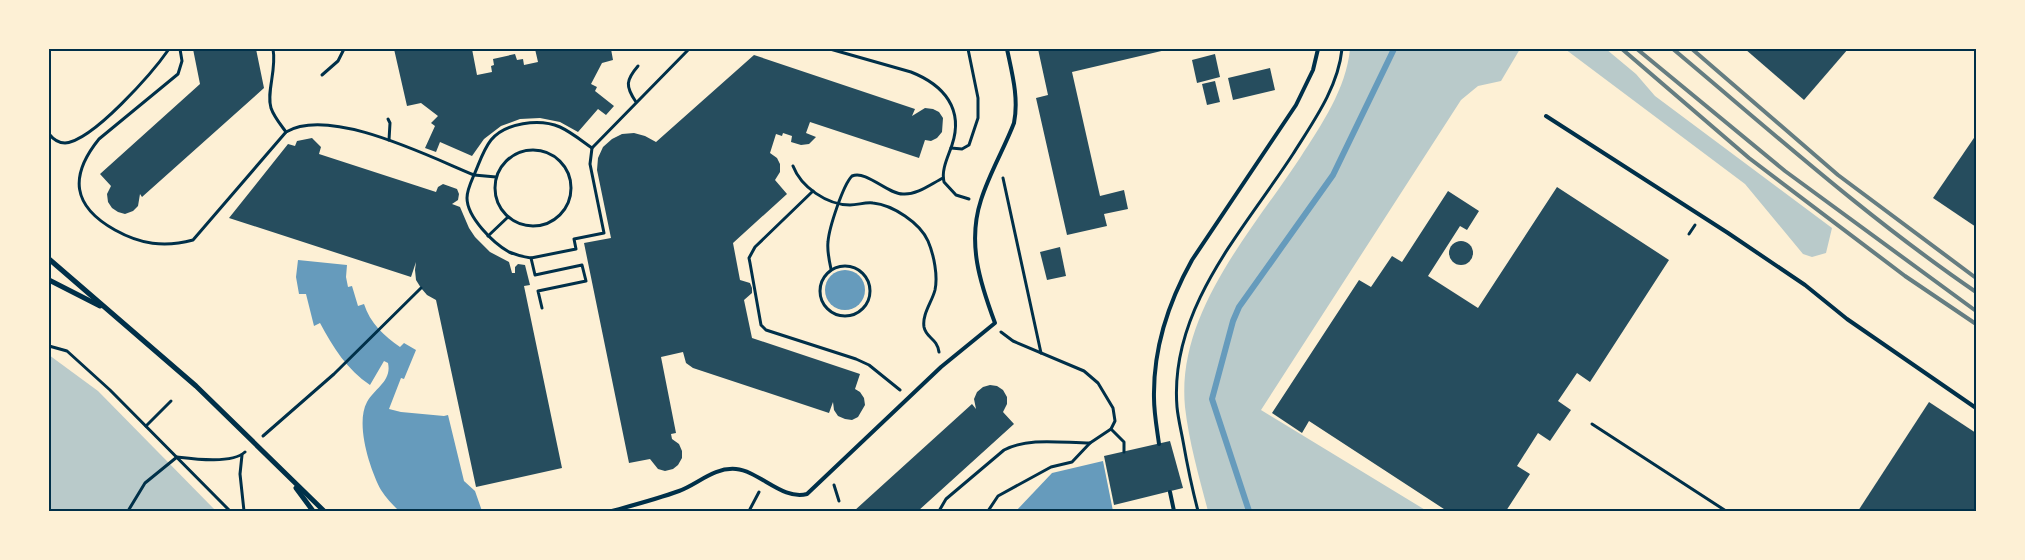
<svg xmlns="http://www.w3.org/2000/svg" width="2025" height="560" viewBox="0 0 2025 560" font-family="'Crimson Pro',serif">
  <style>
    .green { fill: #b9caca }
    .water { fill: #669bbc }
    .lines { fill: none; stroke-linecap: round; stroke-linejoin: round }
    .stream { stroke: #669bbc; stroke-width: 6 }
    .building { fill: #264d5e }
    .path { stroke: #003049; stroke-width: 3 }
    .service { stroke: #003049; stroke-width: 4 }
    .minor { stroke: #003049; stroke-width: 5 }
    .rail { stroke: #657d81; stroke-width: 4 }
    .neatline { fill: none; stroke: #003049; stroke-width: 2 }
  </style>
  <rect width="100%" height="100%" fill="#fdf0d5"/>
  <g class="green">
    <path d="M1350,49H1520L1501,81L1478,86L1461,100L1261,410L1427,511H1208C1199,477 1189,442 1185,407C1176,313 1252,231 1300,158C1322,124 1346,89 1350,49Z"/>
    <polygon points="1565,49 1606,49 1636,74 1655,96 1832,228 1826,253 1812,257 1803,254 1745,184"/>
    <polygon points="49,355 98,391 216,511 49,511"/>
  </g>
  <g class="water">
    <path d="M298,260L347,265L346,277L348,287L352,286L358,306L364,304C370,323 384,336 400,347L404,343L416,350L404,379L401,378L389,409L401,412L444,416L448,415L464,481L475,491L482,511H399C393,505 386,498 381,490C370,469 355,424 367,402C375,388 392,381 388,363L384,361L370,385C347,370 333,347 320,323L314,326L306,294H299L296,277Z"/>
    <circle cx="845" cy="290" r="20"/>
    <polygon points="1103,461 1113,511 1016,511 1052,473"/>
  </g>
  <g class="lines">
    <polyline class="stream" points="1249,511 1212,399 1233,321 1239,307 1333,175 1394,49"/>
  </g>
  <g class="building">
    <polygon points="193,49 256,49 264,88 142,197 140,194 138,206 133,211 125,214 118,212 112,208 108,202 107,194 111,186 100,174 200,84"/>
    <polygon points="394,49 472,49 477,75 492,72 491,66 494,65 493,59 515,54 517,60 523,59 524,65 538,62 535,49 611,49 613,60 602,63 591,84 597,87 595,91 614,106 606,115 598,109 578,132 560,122 540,118 520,119 501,126 484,139 472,156 440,142 436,152 425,148 435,126 431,123 438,116 421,103 407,106"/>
    <polygon points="1038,49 1170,49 1072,72 1100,196 1124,190 1128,209 1104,214 1107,226 1067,235 1036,98 1048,95"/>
    <polygon points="1745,49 1848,49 1804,100"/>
    <polygon points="1215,54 1220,77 1197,83 1192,60"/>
    <polygon points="754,55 915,109 912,116 925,108 933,109 939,112 943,118 942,132 937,138 931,141 925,140 919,158 810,122 806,133 816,137 809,144 801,145 791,142 792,136 783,133 782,136 776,134 770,153 777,158 780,164 780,172 775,180 787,194 733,243 740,280 750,283 752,288 752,293 744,300 752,338 860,374 855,389 860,392 864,398 865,405 858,417 852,420 845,419 838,416 834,410 833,402 829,413 693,368 686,363 683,352 661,357 676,433 671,434 672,439 679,444 682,451 682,458 678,465 673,469 665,471 658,469 650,459 629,463 584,243 611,238 597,170 598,158 603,147 612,139 622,134 634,133 645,136 656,142"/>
    <polygon points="1270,68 1275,90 1233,100 1228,78"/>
    <polygon points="1215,81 1220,102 1207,105 1202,84"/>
    <polygon points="1976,135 1976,227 1933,198"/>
    <polygon points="312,138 321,147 319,154 436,192 438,187 443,184 457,189 459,194 458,200 452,204 460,207 469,228 475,237 490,252 509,262 512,273 515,273 515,267 518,264 525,265 530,285 524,286 562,468 476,487 436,300 427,295 421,288 416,280 415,270 416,262 411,277 229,218 288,144 295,146 297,141"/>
    <polygon points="1557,187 1669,260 1590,382 1577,373 1558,401 1571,410 1550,441 1538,433 1517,466 1530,474 1506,511 1447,511 1309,421 1302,433 1272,413 1359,280 1371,287 1392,256 1402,262 1448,191 1479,211 1467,230 1460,226 1428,276 1478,308"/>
    <circle cx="1461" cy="253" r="12"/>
    <polygon points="1060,247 1066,276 1047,280 1040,252"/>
    <polygon points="990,385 997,386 1003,390 1007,397 1007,404 1003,412 1014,424 918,511 854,511 972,404 976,409 974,399 977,392 983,387"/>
    <polygon points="1929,402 1976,433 1976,511 1858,511"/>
    <polygon points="1170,441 1183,488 1114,505 1104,456"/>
  </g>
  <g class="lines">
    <g class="path">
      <path d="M180,49L182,61L178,74L99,139C69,176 72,206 115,230C140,244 164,248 193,240L286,132C330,106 430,157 474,175C471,182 467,190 467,198C467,217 493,243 509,252C516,255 524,257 531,258L535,275L582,265L586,281L538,291L542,308"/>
      <path d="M273,49C277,70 266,92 271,108C274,117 281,125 286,132"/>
      <path d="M830,49L911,72C944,85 964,109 952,145C948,157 941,170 944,182L956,195L969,199"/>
      <polyline points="322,75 338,61 344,49"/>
      <path d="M636,102C625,86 626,80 638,66"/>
      <polyline points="388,119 390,123 389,140"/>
      <path d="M49,134C53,139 58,143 65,143C93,141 153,72 169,49"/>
      <polyline points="951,148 962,149 969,145 978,118 978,98 968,49"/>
      <circle cx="533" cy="188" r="38"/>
      <path d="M793,166C801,187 827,205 850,205C858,205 865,202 873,203C893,205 920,223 928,241C934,255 938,276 935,290C932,302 922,314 924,327C926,338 937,338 939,352"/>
      <path d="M496,177L474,175C479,164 483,150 491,140C505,123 539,118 560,127C571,132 582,141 592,148L689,49"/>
      <polyline points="1003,178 1041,353"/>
      <polyline points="813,191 755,247 749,258 750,263 761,325 766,330 856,359 869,365 900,390"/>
      <polyline points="1689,234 1695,225"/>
      <polyline points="488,236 508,217"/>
      <polyline points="531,258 576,249 574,239 604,233 590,164 592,148"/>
      <circle cx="845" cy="291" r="25"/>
      <path d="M831,269C829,260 827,251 828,242C829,228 843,185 852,176C867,170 887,194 903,194C917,195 931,184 943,178"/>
      <polyline points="49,346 67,351 110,390 230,511"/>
      <polyline points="1592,424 1726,511"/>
      <polyline points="146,426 171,401"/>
      <polyline points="1111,429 1124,442 1124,452"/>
      <polyline points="263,436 334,374 421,288"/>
      <polyline points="242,455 240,474 244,511"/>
      <polyline points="834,485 839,501"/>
      <path d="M128,511L145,483L177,457C194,459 232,464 245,452"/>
      <polyline points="749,511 759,492"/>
      <path d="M939,511L946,499L1004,450C1029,437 1062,443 1090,443"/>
      <polyline points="988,511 998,496 1051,467 1072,462 1090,443 1111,429 1115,421 1113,408 1098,383 1084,371 1013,341 1001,332"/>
      <path d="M1198,511C1192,488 1187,464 1183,441C1181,430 1178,418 1177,407C1169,309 1243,231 1293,154C1313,122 1338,88 1342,49"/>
    </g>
    <g class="service">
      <polyline points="1546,116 1728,233 1805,285 1847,319 1976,408"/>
      <path d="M1159,444C1157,429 1154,413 1154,398C1153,348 1168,303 1192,260L1296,105L1313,70L1318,49"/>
      <polyline points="1170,492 1174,511"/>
      <path d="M612,511C634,505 657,499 679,491C698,484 714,467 736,469C759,471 783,501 807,494L941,367L995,323C980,283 967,243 981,200C989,174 1004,149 1014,123C1019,98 1012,73 1007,49"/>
    </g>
    <g class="minor">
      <polyline points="49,259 196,386 324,511"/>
      <polyline points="49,280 100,306"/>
      <polyline points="296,488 313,511"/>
    </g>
    <g class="rail">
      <polyline points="1622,49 1749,158 1905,276 1976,324"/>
      <polyline points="1637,49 1785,171 1976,311"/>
      <path d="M1673,49C1772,132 1869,219 1976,292"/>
      <polyline points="1692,49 1838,175 1976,278"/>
    </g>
  </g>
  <rect width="2025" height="560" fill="none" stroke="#fdf0d5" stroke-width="100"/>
  <rect x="50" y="50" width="1925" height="460" class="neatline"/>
</svg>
